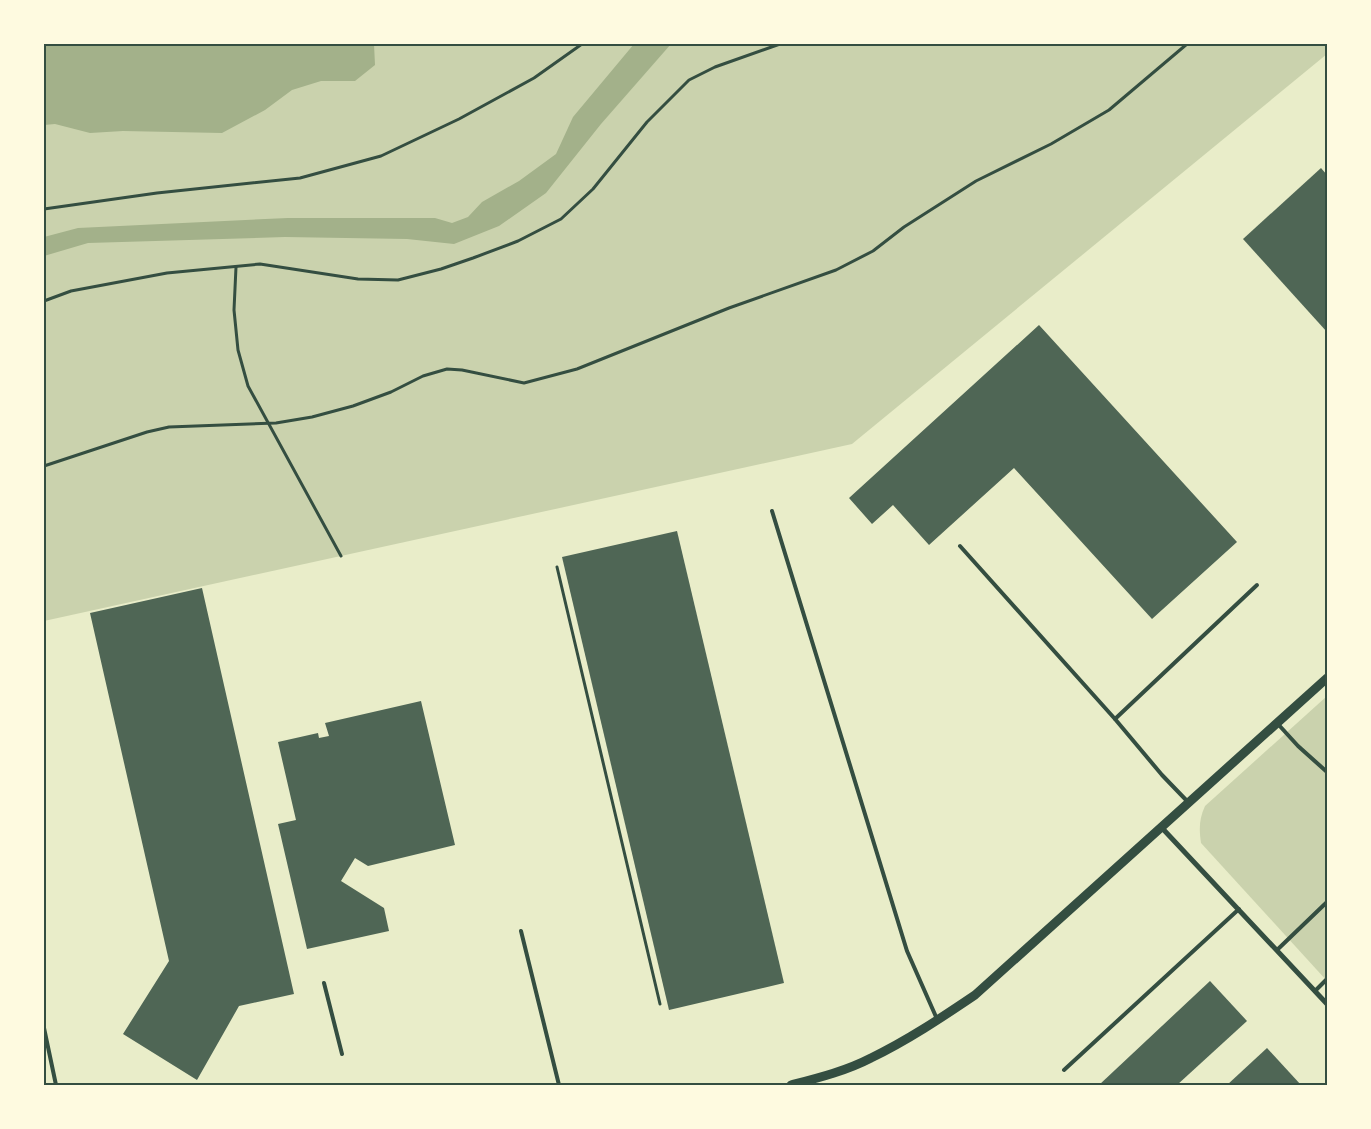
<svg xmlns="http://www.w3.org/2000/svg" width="1371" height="1129" viewBox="0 0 1371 1129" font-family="'Titillium Web',sans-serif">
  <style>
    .green { fill: #cad2ad }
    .water { fill: #a3b18a }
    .building { fill: #4f6655 }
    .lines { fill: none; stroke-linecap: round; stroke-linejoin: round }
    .path { stroke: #344e41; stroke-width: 3 }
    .service { stroke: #344e41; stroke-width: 4 }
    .minor { stroke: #344e41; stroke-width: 5 }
    .tertiary { stroke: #344e41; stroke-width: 9 }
    .neatline { fill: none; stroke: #344e41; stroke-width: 2 }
  </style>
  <rect width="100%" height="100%" fill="#e9edc9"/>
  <g class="green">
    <polygon points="44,44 1327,44 1327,54 852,444 44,621"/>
    <path d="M1327,696V981L1201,843C1199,829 1199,819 1205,806Z"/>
  </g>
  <g class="water">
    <polygon points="44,44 374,44 375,65 355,81 321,81 292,90 265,110 222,133 123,131 90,133 55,124 44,125"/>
    <polygon points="634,44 671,44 601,124 546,193 499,226 454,244 407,239 285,237 88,243 44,256 44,237 78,228 288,218 435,218 452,223 468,217 482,202 519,181 556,154 573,117"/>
  </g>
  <g class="building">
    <polygon points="1321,168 1327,175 1327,332 1243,239"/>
    <polygon points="1039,325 1237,542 1152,619 1014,468 929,545 893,505 872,524 849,498"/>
    <polygon points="677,531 784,983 669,1010 562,557"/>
    <polygon points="202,588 294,994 239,1006 197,1080 123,1034 169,961 90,613"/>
    <polygon points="421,701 455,845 368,866 355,858 341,881 384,908 389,931 307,949 278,824 296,820 278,742 318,733 319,738 329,736 325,723"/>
    <polygon points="1210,981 1247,1021 1177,1085 1099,1085"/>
    <polygon points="1267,1048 1301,1085 1227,1085"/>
  </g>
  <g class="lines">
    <g class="path">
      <polyline points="44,209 157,193 300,178 381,156 459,119 534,78 582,44"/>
      <polyline points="236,267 234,310 238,350 248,386 341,556"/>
      <polyline points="44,301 71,291 167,273 260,264 358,279 398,280 441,269 473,258 518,241 561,219 593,189 647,122 689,80 715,67 780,44"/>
      <polyline points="44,466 147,432 169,427 276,423 312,417 353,406 391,392 423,376 447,369 462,370 524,383 577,369 729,308 836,270 873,251 904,227 976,181 1051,144 1109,110 1187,44"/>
      <polyline points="557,567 660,1004"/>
    </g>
    <g class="service">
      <polyline points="772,511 907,951 937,1019"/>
      <polyline points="960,546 1115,719 1162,775 1188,802"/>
      <polyline points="1115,719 1257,585"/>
      <polyline points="1277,723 1298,746 1327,772"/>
      <polyline points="521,931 559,1085"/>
      <polyline points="1277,950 1327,902"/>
      <polyline points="324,983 342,1054"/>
      <polyline points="1315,991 1327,979"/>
      <polyline points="44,1028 56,1085"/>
      <polyline points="1064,1070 1239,909"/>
    </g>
    <polyline class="minor" points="1162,828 1327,1004"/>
    <path class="tertiary" d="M791,1085C818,1078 846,1071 871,1058C908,1040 941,1018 975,995L1327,678"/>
  </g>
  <rect width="1371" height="1129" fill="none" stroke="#fefae0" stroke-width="90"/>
  <rect x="45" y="45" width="1281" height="1039" class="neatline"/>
</svg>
